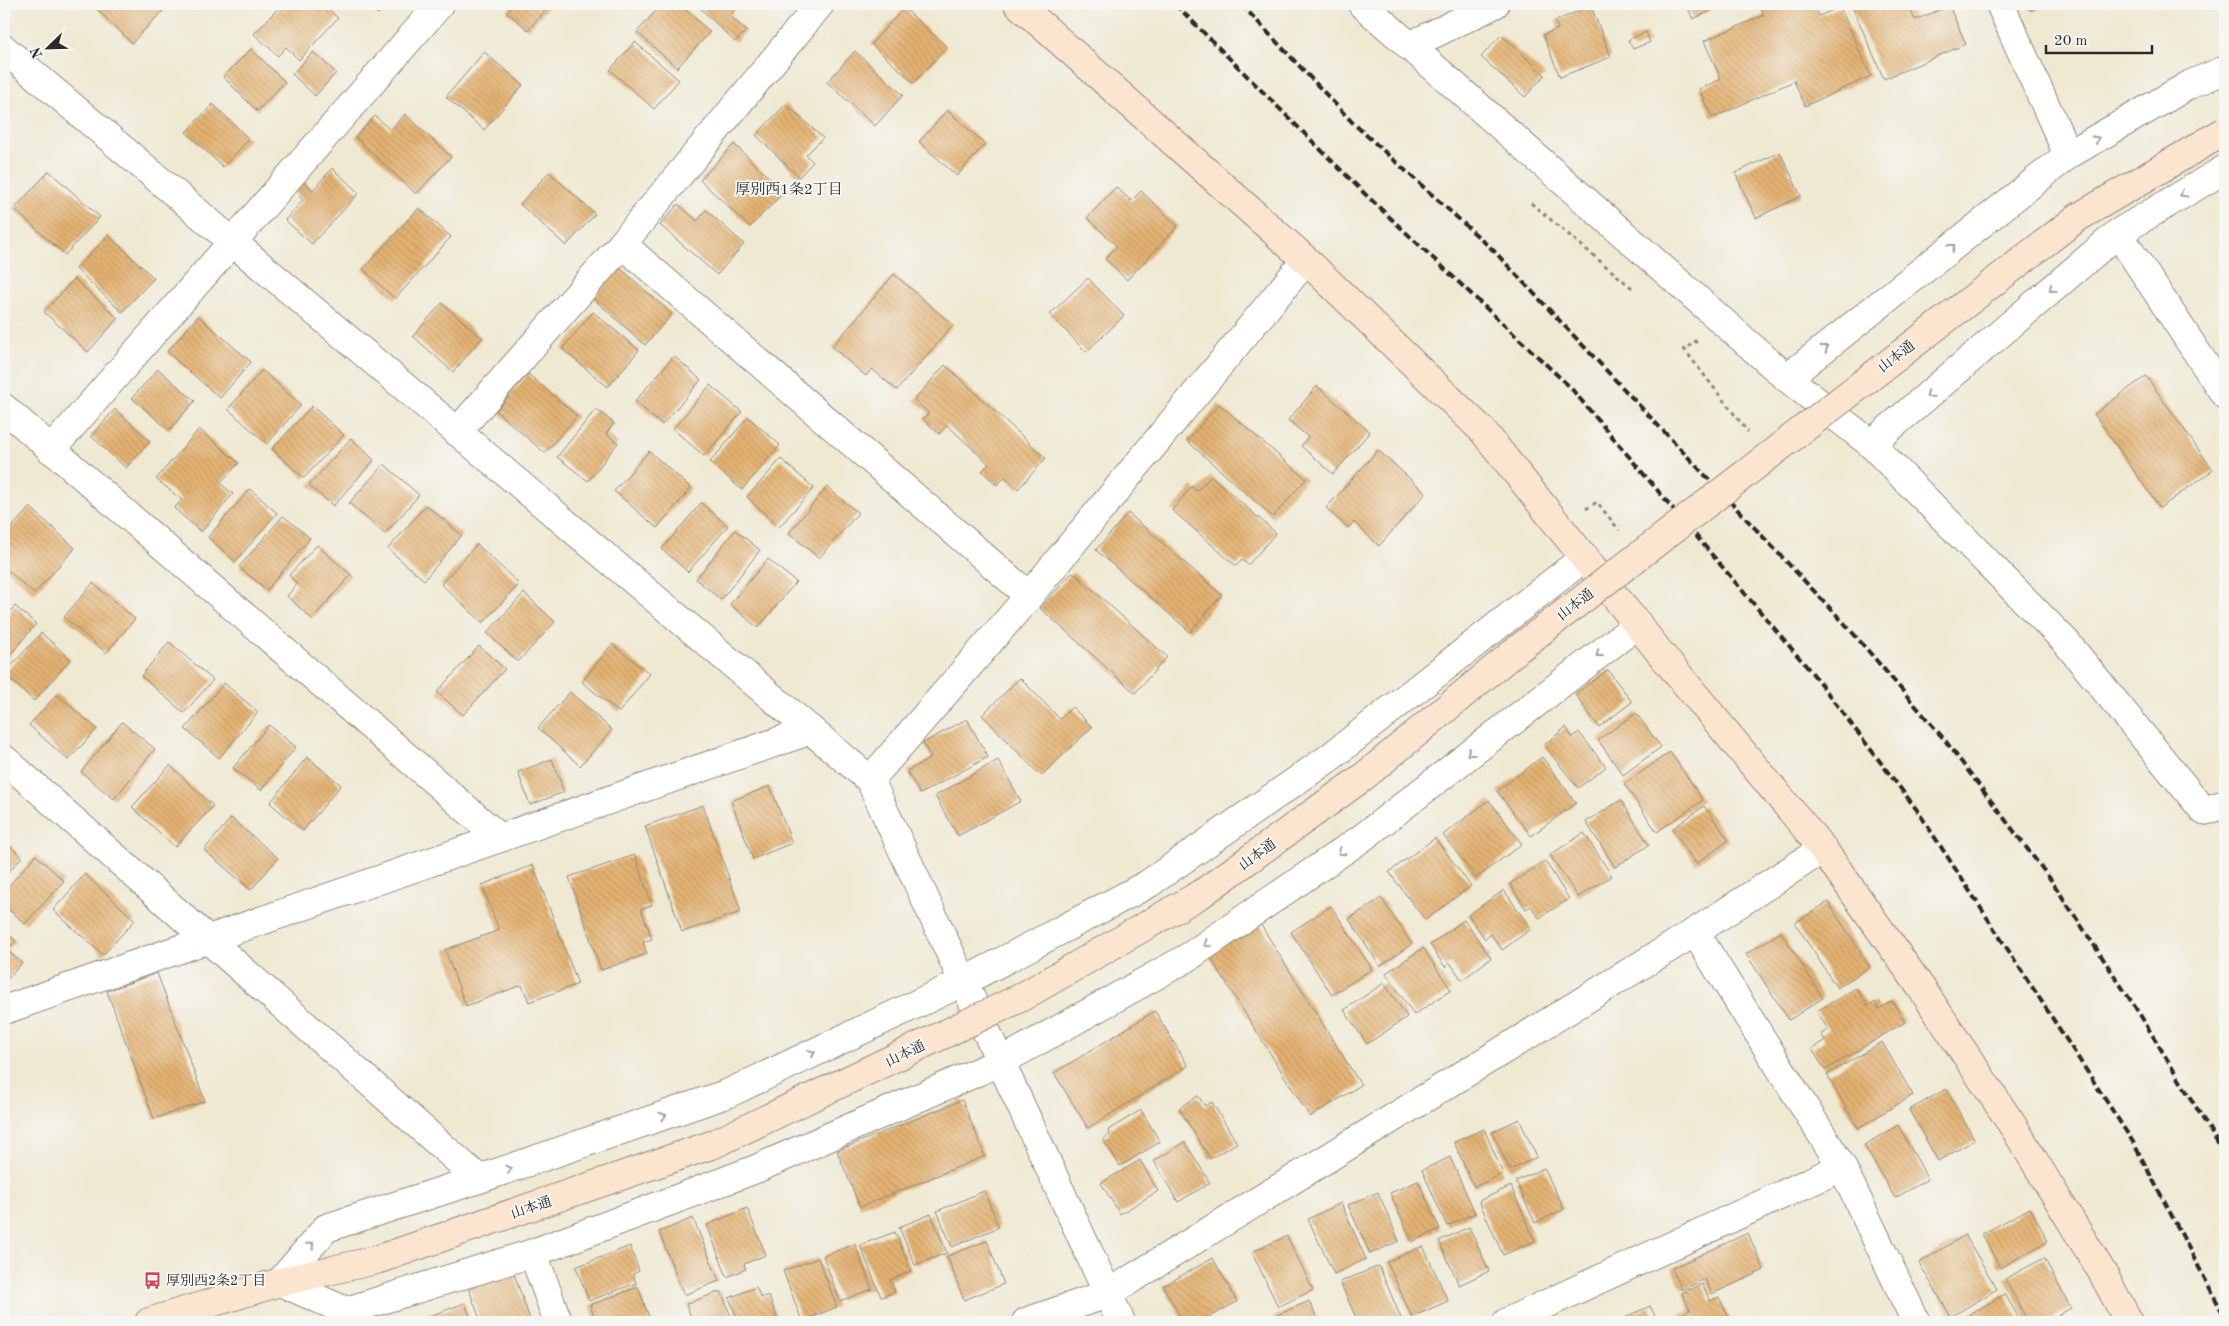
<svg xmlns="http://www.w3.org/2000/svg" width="2229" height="1326" viewBox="0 0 2229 1326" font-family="'Old Standard TT','Noto Serif JP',serif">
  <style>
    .building { fill: url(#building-back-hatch) }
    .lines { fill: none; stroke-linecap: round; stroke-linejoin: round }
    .street-casing { stroke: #8d8a7e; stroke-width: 30 }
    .secondary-casing { stroke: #8d8a7e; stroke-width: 30 }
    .path { stroke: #8d8a7e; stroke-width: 3; stroke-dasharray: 4 4; stroke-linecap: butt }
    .street { stroke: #fff; stroke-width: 28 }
    .secondary { stroke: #fce5cf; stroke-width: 28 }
    .rail { stroke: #2b2b2b; stroke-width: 4; stroke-dasharray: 8 4; stroke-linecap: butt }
    .secondary-bridge-casing { stroke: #8d8a7e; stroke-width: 30; stroke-linecap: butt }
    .secondary-bridge { stroke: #fce5cf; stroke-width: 28 }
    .oneway { stroke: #a0a0a0 }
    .labels { text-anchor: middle; stroke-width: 4; stroke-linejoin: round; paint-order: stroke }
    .street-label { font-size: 14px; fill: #2b2b2b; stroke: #f6f6f2 }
    .poi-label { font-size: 14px; fill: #2b2b2b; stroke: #f6f6f2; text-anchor: start }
    .neighbourhood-label { font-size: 15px; fill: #2b2b2b; stroke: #f6f6f2 }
  </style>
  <defs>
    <pattern id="building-back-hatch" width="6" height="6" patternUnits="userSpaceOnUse" patternTransform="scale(1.25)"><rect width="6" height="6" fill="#e3b272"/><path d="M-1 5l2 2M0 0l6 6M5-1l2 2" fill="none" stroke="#c39963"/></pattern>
  </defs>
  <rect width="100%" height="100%" fill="#f6f6f2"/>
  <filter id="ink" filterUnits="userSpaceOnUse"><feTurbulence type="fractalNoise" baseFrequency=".02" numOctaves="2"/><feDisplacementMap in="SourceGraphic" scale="10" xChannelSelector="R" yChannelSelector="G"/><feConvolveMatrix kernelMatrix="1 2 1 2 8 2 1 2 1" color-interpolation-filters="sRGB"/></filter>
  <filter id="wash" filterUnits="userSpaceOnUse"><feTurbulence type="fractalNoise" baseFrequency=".0096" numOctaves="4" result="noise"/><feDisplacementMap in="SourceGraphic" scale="20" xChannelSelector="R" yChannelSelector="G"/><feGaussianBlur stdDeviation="1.12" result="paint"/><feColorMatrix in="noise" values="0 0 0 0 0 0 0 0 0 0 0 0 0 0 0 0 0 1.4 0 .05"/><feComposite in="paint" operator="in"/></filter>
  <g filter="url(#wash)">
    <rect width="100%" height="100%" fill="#efe9d2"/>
    <g id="blocks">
      <g class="building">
        <polygon points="92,4 169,4 132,43"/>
        <polygon points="282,4 323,4 338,18 299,60 286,47 278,56 254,34"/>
        <polygon points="367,4 388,4 378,14"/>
        <polygon points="514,4 551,4 528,30 507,12"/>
        <polygon points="662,4 679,4 710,32 677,68 637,32"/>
        <polygon points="696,4 741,4 730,15 746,31 735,42"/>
        <polygon points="1686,4 1725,4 1693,19"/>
        <polygon points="1759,4 1814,4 1819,16 1840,7 1871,76 1805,106 1794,81 1712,118 1699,89 1721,79 1704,41 1764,15"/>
        <polygon points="1851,4 1908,4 1915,20 1949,6 1966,44 1884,79"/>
        <polygon points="2028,4 2046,4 2031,11"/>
        <polygon points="1591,6 1611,57 1560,77 1543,35 1558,29 1555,21"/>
        <polygon points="904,8 947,47 914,83 871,44"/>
        <polygon points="1646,32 1650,42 1633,49 1628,40"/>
        <polygon points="1501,35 1545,75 1525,97 1481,57"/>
        <polygon points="635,42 679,80 654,109 610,70"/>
        <polygon points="251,49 285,82 257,111 223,77"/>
        <polygon points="855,51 903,95 875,126 827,82"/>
        <polygon points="313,52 336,73 315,96 292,74"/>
        <polygon points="484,52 523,85 484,130 446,97"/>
        <polygon points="213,104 249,139 223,167 186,132"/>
        <polygon points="786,104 823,138 806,155 813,162 799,177 756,135"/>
        <polygon points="947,110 985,144 957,176 919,142"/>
        <polygon points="405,114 451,157 416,194 355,137 375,116 390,130"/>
        <polygon points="734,144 784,192 750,227 700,180"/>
        <polygon points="1780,152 1801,196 1756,218 1735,173"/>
        <polygon points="332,168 359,193 312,244 285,220 303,200 293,190 302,180 313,190"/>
        <polygon points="49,171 100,217 65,255 14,209"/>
        <polygon points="549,172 595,214 566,246 520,204"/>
        <polygon points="1116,187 1131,201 1141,191 1178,226 1127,280 1105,259 1117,246 1087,218"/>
        <polygon points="678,204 697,221 706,210 744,244 717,275 660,225"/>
        <polygon points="419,208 451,237 395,299 363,269"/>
        <polygon points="108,235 154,278 122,312 76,269"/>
        <polygon points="620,268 672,314 645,345 593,298"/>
        <polygon points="894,274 953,325 897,390 872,369 866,376 832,347"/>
        <polygon points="1088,278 1124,316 1086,352 1050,314"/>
        <polygon points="74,279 118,318 88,352 44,312"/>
        <polygon points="442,303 482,338 453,372 413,336"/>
        <polygon points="593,312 639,350 608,387 562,349"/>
        <polygon points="198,316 251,362 220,398 167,352"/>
        <polygon points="674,356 701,380 662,425 635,401"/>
        <polygon points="945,365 1046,458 1018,489 1005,477 997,485 982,471 989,464 947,425 939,434 923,419 929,413 914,400"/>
        <polygon points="158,369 195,401 169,430 132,398"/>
        <polygon points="262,370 301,405 267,444 228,409"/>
        <polygon points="528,374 577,416 545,453 496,411"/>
        <polygon points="2146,376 2213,470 2160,508 2094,414"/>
        <polygon points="710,385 742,412 704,456 673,429"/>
        <polygon points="1317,386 1370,432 1333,474 1301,446 1308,437 1288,420"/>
        <polygon points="1219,404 1306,479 1273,517 1187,441"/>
        <polygon points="312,406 344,435 304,478 272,449"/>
        <polygon points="115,409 150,441 126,468 91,436"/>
        <polygon points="596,409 614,423 606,434 618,443 588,481 557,457"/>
        <polygon points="748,417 780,445 742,490 710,462"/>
        <polygon points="199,429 239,463 220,483 233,494 201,532 174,508 182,500 156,479"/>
        <polygon points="351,438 374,460 333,506 309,485"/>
        <polygon points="1378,450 1426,493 1379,546 1354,522 1348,528 1326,508"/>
        <polygon points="649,451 691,488 657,528 614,491"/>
        <polygon points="781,459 814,488 779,527 747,497"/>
        <polygon points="384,464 419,495 385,534 349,503"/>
        <polygon points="1211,476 1276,533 1248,565 1242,560 1236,566 1172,510 1192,486 1197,491"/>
        <polygon points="827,487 858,513 819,558 789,533"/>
        <polygon points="250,489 277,513 235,562 208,537"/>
        <polygon points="701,503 728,526 688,572 662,549"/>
        <polygon points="426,505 462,535 424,580 388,549"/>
        <polygon points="30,507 75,548 34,594 4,567 4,536"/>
        <polygon points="1128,513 1222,595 1190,632 1096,550"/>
        <polygon points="283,516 310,538 267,590 239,567"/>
        <polygon points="735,530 760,550 721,600 696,579"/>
        <polygon points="477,544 519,584 483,623 441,584"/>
        <polygon points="317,545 351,575 312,619 287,596 297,584 289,575"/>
        <polygon points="768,559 796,582 758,628 730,604"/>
        <polygon points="1073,572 1167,657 1135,693 1040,608"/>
        <polygon points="93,583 135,619 106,653 64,617"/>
        <polygon points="524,593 555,622 518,662 487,633"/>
        <polygon points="15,606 36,624 4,662 4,619"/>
        <polygon points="41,633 71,659 34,701 4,674"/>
        <polygon points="169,642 213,680 184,713 141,676"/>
        <polygon points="612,644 650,674 619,712 582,682"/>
        <polygon points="479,646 505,669 463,715 437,692"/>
        <polygon points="1608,670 1632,702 1599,727 1575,694"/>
        <polygon points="1020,678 1060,719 1072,707 1092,727 1041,776 982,715"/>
        <polygon points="224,683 258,712 219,758 185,729"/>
        <polygon points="570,692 612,730 580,766 538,728"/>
        <polygon points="57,694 97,729 68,760 29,725"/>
        <polygon points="1636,713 1661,747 1623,775 1598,740"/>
        <polygon points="967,719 988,757 920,794 907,771 931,758 923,743"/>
        <polygon points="122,722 155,749 114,799 81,772"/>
        <polygon points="269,725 296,747 261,790 233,768"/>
        <polygon points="1566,727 1572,737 1579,732 1606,767 1578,788 1544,745"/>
        <polygon points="1670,752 1703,800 1657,832 1624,784"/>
        <polygon points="307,757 341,785 303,831 270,803"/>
        <polygon points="1542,757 1576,803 1531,836 1497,791"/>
        <polygon points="552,759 564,792 530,805 518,772"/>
        <polygon points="998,760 1021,801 958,836 935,796"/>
        <polygon points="170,765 213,806 175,847 132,807"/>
        <polygon points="770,786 792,843 753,859 731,801"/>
        <polygon points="1489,800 1522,844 1476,878 1443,835"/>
        <polygon points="1621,800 1649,845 1615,867 1586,822"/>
        <polygon points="703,805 741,912 682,932 645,826"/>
        <polygon points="1704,806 1729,840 1696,864 1672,829"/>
        <polygon points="231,818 278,858 251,890 204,850"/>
        <polygon points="1584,833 1612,876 1578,897 1550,855"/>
        <polygon points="1435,838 1471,886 1425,920 1389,872"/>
        <polygon points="4,840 22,857 4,877"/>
        <polygon points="36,855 64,881 25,924 4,905 4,891"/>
        <polygon points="635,855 652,905 641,909 652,939 643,942 647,954 601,970 569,877"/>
        <polygon points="1545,861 1569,899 1539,918 1531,906 1526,909 1510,884"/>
        <polygon points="533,865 578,984 529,1002 522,985 466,1006 445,950 499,930 482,885"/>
        <polygon points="85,874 135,920 103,955 53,910"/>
        <polygon points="1504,890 1531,929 1502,950 1491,934 1485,939 1468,915"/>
        <polygon points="1381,898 1412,944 1380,966 1349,919"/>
        <polygon points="1828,902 1870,967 1837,988 1795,923"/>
        <polygon points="1331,906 1372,969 1332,995 1291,932"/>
        <polygon points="1464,920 1491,958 1462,980 1450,963 1445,967 1430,945"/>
        <polygon points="1259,922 1361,1085 1310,1117 1208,954"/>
        <polygon points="4,930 16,941 7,950 22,963 5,982"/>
        <polygon points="1781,932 1823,998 1789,1020 1746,954"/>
        <polygon points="1423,948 1451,990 1414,1015 1386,973"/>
        <polygon points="157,973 205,1101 154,1119 107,991"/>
        <polygon points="1384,983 1407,1017 1367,1044 1344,1010"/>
        <polygon points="1856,988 1868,1006 1875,1002 1879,1009 1892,1001 1905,1022 1825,1070 1812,1049 1825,1040 1821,1034 1828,1030 1817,1011"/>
        <polygon points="1155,1011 1188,1066 1088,1128 1054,1073"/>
        <polygon points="1882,1042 1913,1095 1858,1128 1827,1075"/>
        <polygon points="1946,1089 1975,1140 1938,1161 1909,1110"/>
        <polygon points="1198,1096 1205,1106 1212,1102 1237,1143 1210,1159 1179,1108"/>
        <polygon points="962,1100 985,1156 860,1207 837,1151"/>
        <polygon points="1141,1110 1160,1142 1120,1166 1103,1139 1110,1134 1108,1130"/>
        <polygon points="1519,1119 1537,1157 1510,1170 1492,1132"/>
        <polygon points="1898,1125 1928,1179 1895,1198 1864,1145"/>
        <polygon points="1484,1129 1503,1174 1474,1187 1454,1142"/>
        <polygon points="1185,1142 1210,1183 1178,1202 1154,1161"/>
        <polygon points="1450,1157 1475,1213 1447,1226 1422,1170"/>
        <polygon points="1140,1160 1158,1191 1120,1214 1101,1183"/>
        <polygon points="1544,1168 1564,1209 1535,1223 1516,1181"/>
        <polygon points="1418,1181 1440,1229 1412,1242 1390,1193"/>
        <polygon points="1511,1186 1535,1241 1503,1255 1479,1201"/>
        <polygon points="984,1191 999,1227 952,1247 937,1211"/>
        <polygon points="1378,1192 1399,1241 1370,1254 1348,1205"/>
        <polygon points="1341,1203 1366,1259 1334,1274 1308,1219"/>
        <polygon points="747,1208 766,1255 744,1264 746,1269 727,1277 707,1225"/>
        <polygon points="2030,1208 2048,1241 2000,1268 1982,1234"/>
        <polygon points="931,1214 947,1253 915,1265 899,1227"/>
        <polygon points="693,1218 719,1281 684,1295 659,1232"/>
        <polygon points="1469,1227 1489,1271 1459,1285 1439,1241"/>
        <polygon points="895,1232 911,1271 890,1280 895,1292 881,1297 860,1245"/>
        <polygon points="1748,1233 1764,1270 1712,1294 1705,1279 1682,1290 1672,1268"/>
        <polygon points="1965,1235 1997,1289 1951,1317 1919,1263"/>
        <polygon points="1287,1236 1313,1290 1278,1307 1252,1252"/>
        <polygon points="987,1241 1004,1284 964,1300 947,1256"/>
        <polygon points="855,1244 872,1289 840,1301 823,1256"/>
        <polygon points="630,1246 639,1271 633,1274 636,1283 589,1301 576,1267"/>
        <polygon points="1423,1246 1448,1301 1412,1317 1387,1262"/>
        <polygon points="818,1258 837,1307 802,1321 783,1271"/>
        <polygon points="1213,1258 1237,1302 1200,1322 1183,1322 1163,1286"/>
        <polygon points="2044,1258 2071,1308 2046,1322 2028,1322 2005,1279"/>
        <polygon points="1379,1266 1401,1318 1391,1322 1358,1322 1340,1282"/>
        <polygon points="513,1271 531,1322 481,1322 468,1287"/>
        <polygon points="1702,1284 1710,1301 1719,1297 1731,1322 1679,1322 1676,1317 1690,1310 1682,1293"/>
        <polygon points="638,1287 651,1322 596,1322 590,1305"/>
        <polygon points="756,1287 761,1298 768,1295 779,1322 739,1322 729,1298"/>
        <polygon points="721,1291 733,1322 693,1322 686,1304"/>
        <polygon points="2005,1294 2021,1322 1956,1322"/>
        <polygon points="1309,1301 1319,1322 1276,1322 1273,1317"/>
        <polygon points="465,1303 472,1322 413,1322"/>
        <polygon points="1650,1306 1658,1322 1616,1322"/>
      </g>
    </g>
  </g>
  <g filter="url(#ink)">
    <use href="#blocks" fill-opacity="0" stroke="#8d8a7e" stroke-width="1"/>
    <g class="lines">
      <defs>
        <g id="street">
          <polyline points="1362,4 1787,378 1871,444 2066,642 2204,811 2225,804"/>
          <polyline points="2000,4 2068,155"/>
          <polyline points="1409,46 1495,4"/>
          <polyline points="4,49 870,780 1121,1322"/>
          <polyline points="2118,233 2225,395"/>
          <polyline points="622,244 1029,596"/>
          <polyline points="1787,378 2068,155 2191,84 2225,70"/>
          <polyline points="4,408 500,838"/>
          <polyline points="457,432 622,244 820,4"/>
          <polyline points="1871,444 2118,233 2225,169"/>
          <polyline points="51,450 440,4"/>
          <polyline points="1585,557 1329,758 1148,884 963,982 729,1093 479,1179 326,1228 280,1282 346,1311 533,1253 756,1169 1000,1062 1187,958 1362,838 1638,624"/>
          <polyline points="4,759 479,1179"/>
          <polyline points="870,780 1029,596 1306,260"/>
          <polyline points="1695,932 1842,1167 1916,1322"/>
          <polyline points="4,1010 811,730"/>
          <polyline points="533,1253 558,1322"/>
          <polyline points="1026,1322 1107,1294 1695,932 1823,849"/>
          <polyline points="1507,1322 1842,1167"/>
        </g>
        <g id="secondary">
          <polyline points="1018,4 1306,260 1483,431 1661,654 1823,849 1922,989 2015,1129 2102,1272 2129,1322"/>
          <polyline points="149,1322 280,1282 376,1260"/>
        </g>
      </defs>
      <use href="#street" class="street-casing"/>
      <use href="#secondary" class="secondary-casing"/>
      <g class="path">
        <polyline points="1531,203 1632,288"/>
        <polyline points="1694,340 1696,342 1684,349 1748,432"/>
        <polyline points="1586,509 1597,502 1619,530"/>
      </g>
      <use href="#street" class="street"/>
      <use href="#secondary" class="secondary"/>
      <g class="rail">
        <polyline points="1175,4 1365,194 1570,387 1813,674 1917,810 2133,1142 2225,1317"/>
        <polyline points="1241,4 1353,123 1494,251 1846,625 1944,739 2051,880 2139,1013 2225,1155"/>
      </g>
      <defs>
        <polyline id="secondary-bridge" points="376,1260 714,1144 1020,998 1201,894 1362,778 1518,649 2077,218 2225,131"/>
      </defs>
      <use href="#secondary-bridge" class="secondary-bridge-casing"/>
      <use href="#secondary-bridge" class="secondary-bridge"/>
    </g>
    <defs><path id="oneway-chevron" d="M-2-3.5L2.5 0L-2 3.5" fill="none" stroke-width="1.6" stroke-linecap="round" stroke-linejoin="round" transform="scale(1.25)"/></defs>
    <g class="oneway">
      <use href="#oneway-chevron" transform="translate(2096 139) rotate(-30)"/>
      <use href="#oneway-chevron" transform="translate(2183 194) rotate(149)"/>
      <use href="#oneway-chevron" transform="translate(1952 247) rotate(-38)"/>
      <use href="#oneway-chevron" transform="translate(2052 289) rotate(140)"/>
      <use href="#oneway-chevron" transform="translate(1825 348) rotate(-38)"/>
      <use href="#oneway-chevron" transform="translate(1929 395) rotate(140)"/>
      <use href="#oneway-chevron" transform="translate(1599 654) rotate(142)"/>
      <use href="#oneway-chevron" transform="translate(1470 753) rotate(142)"/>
      <use href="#oneway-chevron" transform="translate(1341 852) rotate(145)"/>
      <use href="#oneway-chevron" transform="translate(1207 944) rotate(145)"/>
      <use href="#oneway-chevron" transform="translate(812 1053) rotate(-25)"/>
      <use href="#oneway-chevron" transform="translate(663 1116) rotate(-19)"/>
      <use href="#oneway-chevron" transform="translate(509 1169) rotate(-19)"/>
      <use href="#oneway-chevron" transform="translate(311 1245) rotate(-49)"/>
    </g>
  </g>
  <defs>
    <symbol id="bus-bare" viewBox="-9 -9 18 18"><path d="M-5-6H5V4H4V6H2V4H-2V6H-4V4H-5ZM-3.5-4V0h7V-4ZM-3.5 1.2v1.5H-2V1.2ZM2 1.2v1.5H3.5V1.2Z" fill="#d1495b" stroke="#f6f6f2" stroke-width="2.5" paint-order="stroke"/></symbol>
  </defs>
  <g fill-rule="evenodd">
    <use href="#bus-bare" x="140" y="1268" width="25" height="25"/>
  </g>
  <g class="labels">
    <g class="street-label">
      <text transform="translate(1896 356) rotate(-38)" y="5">山本通</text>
      <text transform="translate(1575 604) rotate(-38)" y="5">山本通</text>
      <text transform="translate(1257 854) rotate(-36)" y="5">山本通</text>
      <text transform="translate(905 1053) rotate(-26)" y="5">山本通</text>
      <text transform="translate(531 1207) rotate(-19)" y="5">山本通</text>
    </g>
    <g class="poi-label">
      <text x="166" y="1285">厚別西2条2丁目</text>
    </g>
    <g class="neighbourhood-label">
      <text x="789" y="194">厚別西1条2丁目</text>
    </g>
  </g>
  <rect width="2229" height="1326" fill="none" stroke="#f6f6f2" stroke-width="20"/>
  <g transform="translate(48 48) rotate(247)" stroke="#f6f6f2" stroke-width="4" paint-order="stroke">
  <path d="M0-4L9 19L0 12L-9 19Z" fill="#2b2b2b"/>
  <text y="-8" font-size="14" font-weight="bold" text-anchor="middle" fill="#2b2b2b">N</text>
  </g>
  <path d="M2046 45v8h106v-8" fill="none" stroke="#2b2b2b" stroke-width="2.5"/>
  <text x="2054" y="45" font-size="15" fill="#2b2b2b" stroke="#f6f6f2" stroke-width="4" paint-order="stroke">20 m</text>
</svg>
